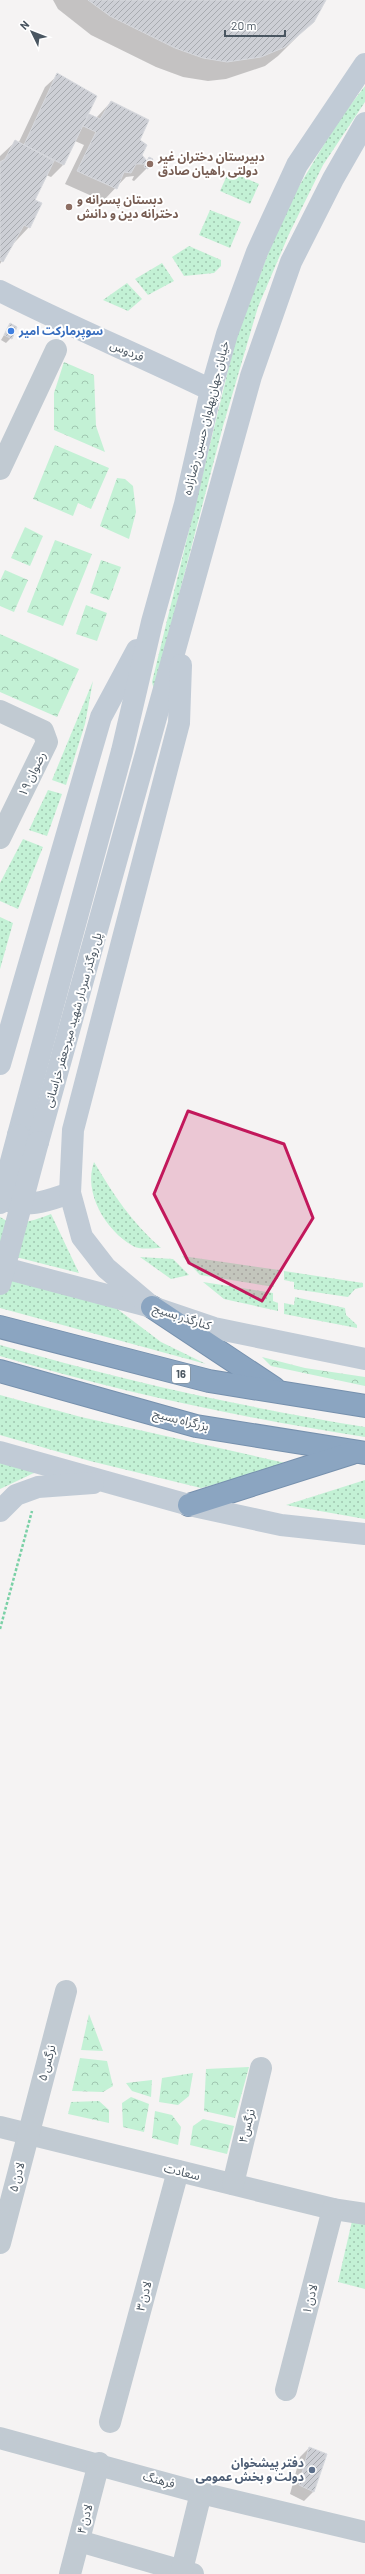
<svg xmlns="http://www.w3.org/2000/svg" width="365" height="2574" viewBox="0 0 365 2574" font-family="Barlow,'Noto Sans Arabic',sans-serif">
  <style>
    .grass { fill: url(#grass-dots) }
    .park { fill: url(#park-crowns) }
    .shadow { fill: #0003 }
    .building { fill: url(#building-hatch); stroke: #d7d9de }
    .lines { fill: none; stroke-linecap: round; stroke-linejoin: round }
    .highway-casing { stroke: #7690ad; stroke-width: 24 }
    .path { stroke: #7ad0a6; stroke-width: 2.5; stroke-dasharray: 3 2; stroke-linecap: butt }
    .street { stroke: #c1cad2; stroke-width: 22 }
    .secondary { stroke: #c1cbd6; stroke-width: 22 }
    .highway { stroke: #8ba5c1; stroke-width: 22 }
    .secondary-bridge { stroke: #c1cbd6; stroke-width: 22 }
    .marked { fill: #c2185b; fill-opacity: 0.2; stroke: #c2185b; stroke-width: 3; stroke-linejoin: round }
    .education-dot { fill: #8d6e63; stroke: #fff; stroke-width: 1.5 }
    .shop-dot { fill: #3f7fe0; stroke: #fff; stroke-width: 1.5 }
    .service-dot { fill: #5c6f8a; stroke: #fff; stroke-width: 1.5 }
    .labels { text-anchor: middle; stroke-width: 4; stroke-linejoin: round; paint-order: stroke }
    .shield { fill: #fff; stroke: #808990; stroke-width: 1 }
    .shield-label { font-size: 11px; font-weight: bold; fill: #4a5661 }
    .education-label { font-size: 12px; font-weight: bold; fill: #785e54; stroke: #fff; text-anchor: start }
    .shop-label { font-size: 12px; font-weight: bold; fill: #366cbe; stroke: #fff; text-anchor: start }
    .street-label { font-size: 12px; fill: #4a5661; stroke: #fff }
    .service-label { font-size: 12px; font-weight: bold; fill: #4e5e75; stroke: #fff; text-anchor: end }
  </style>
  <defs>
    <pattern id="grass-dots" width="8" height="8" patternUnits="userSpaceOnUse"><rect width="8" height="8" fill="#c3f1d5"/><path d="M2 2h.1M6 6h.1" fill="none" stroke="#a0c6b0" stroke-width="1.8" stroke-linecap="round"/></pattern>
    <pattern id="park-crowns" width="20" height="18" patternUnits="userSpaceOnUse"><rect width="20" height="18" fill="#c3f1d5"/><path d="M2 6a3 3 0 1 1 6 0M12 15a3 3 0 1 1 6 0" fill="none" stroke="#a0c6b0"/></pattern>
    <pattern id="building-hatch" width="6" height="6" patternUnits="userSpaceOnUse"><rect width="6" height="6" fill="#cdcfd5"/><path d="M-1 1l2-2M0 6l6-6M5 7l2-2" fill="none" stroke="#a8abb0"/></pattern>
  </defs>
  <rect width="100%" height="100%" fill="#f5f3f3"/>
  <g class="grass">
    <polygon points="365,86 365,102 323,165 289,234 258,307 223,426 154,690 152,682 236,338 277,230 295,193 338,121"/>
    <polygon points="229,171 259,184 250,204 220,191"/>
    <polygon points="210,210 241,222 230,248 199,235"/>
    <polygon points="189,246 221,260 221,266 214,273 184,276 172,257"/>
    <polygon points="162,263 174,281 148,295 135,279"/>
    <polygon points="127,283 142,299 128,311 103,300"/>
    <polygon points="93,681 85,724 66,785 52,780"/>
    <polygon points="48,790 62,794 47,836 29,830"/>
    <polygon points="23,839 43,847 18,909 0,901 0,883"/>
    <polygon points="0,917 13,923 0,969"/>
    <path d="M94,1162C113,1194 132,1223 161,1248C153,1248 139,1250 133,1246C105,1230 83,1192 94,1162Z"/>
    <path d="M51,1214L79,1273L0,1253V1217C15,1228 35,1220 51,1214Z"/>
    <polygon points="182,1256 279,1270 278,1279 273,1279 274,1287 200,1275"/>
    <polygon points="140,1257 173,1259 189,1275 171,1279"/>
    <polygon points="284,1271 363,1283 363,1287 355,1289 348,1297 294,1289 294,1282 284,1280"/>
    <polygon points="0,1276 112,1305 161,1342 206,1364 0,1308"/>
    <polygon points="203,1282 273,1293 273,1301 278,1303 278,1311 224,1299"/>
    <polygon points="295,1297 345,1308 346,1315 357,1325 357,1328 284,1314 284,1303 294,1305"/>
    <path d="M0,1345C120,1380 242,1407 365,1427V1437C242,1418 119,1392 0,1356Z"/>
    <polygon points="0,1395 81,1417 290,1464 201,1488 90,1461 0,1435"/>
    <polygon points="0,1461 36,1472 0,1489"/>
    <polygon points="365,1480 365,1519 286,1505"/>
    <polygon points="352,2221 365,2223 365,2289 338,2282"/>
  </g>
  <g class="park">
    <polygon points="64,362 94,375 96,426 105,452 54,430 54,393"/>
    <polygon points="55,445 109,468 91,509 78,503 73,516 33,499"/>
    <polygon points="117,478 125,479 133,486 136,512 129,539 100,526"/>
    <polygon points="25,527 43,536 30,566 11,558"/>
    <polygon points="55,540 92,554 63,626 27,612"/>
    <polygon points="101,560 121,567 109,600 90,593"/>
    <polygon points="5,570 28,580 14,612 0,606 0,581"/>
    <polygon points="86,605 107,613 97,641 76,634"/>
    <polygon points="0,634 79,669 57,717 0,692"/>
    <polygon points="262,1357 305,1368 365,1377 365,1386 271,1366"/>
    <polygon points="89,2014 103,2051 81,2050"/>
    <polygon points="80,2058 107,2061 113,2086 103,2092 72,2091"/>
    <polygon points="249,2067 235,2118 204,2111 206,2069"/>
    <polygon points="193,2073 189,2096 178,2105 159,2102 162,2078"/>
    <polygon points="152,2080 151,2097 132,2091 126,2083"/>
    <polygon points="131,2097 149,2104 144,2132 123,2127 122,2103"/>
    <polygon points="99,2101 109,2110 109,2123 68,2114 71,2102"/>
    <polygon points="155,2111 172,2115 181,2127 178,2145 152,2138"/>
    <polygon points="203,2119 234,2126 227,2154 190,2145 193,2126"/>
  </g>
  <g class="shadow">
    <polygon points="53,0 324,0 313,21 278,56 265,66 226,79 208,81 183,77 156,67 91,35 58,9"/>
    <polygon points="58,75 88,114 96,118 111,102 139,140 141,155 146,161 149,158 151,159 147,168 134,181 132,180 134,176 126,177 103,201 65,184 84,145 75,141 63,165 51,177 46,175 34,200 41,204 29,227 14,243 0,264 0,156 15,142 18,144 45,87"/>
    <polygon points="10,325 11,338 6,343 1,340"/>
    <polygon points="309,2448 325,2454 313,2492 304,2501 290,2494 300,2457"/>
  </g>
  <g class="building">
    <polygon points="88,0 326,0 314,22 285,47 261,57 227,62 203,58 175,48 110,16"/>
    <polygon points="57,73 97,96 64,165 24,145"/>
    <polygon points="111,101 149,120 140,140 147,145 142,155 147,161 149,157 153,159 148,169 144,167 145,164 136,164 131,173 124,172 117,189 77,171 96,132 83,126 89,114 100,119"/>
    <polygon points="15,140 54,161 35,200 42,203 30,228 24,225 3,262 0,260 0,162 5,159"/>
    <polygon points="10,323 17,327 12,339 4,335"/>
    <polygon points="309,2447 327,2454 314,2492 299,2485"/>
  </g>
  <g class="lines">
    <defs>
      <g id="highway">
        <polyline points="152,1307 274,1388"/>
        <polyline points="0,1327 209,1381 365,1406"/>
        <polyline points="0,1371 196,1426 365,1453"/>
        <polyline points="189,1505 352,1453"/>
      </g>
    </defs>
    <use href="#highway" class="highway-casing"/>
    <polyline class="path" points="0,1629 32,1511"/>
    <g class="street">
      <polyline points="0,469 56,350"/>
      <polyline points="0,711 43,731 47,742 0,838"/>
      <polyline points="0,2127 333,2209 365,2214"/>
      <polyline points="233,2184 261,2068"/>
      <polyline points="0,2243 66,1991"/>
      <polyline points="286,2390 333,2209"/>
      <polyline points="110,2422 178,2171"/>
      <polyline points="0,2438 201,2493 365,2532"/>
      <polyline points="79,2541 193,2574"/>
      <polyline points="70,2574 99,2463"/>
      <polyline points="181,2574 201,2493"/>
    </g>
    <g class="secondary">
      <path d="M0,291C69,326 141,356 211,390"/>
      <polyline points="0,1064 101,717 137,650"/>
      <polyline points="18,1135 122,751 152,622 185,504 211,390 227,334 257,252 297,165 365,64"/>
      <polyline points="38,1142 251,376 291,262 333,179 365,123"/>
      <path d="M5,1200C30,1208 46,1201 70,1193"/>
      <polyline points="0,1267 152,1307 214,1328 365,1359"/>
      <polyline points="152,1307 106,1268 82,1237 70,1193 73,1130 179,723 181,665"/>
      <polyline points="0,1452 189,1505 281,1525 365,1534"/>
      <polyline points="0,1511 16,1495 38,1487 93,1483"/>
    </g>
    <use href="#highway" class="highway"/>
    <g class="secondary-bridge">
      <polyline points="0,1203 18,1135"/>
      <polyline points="0,1284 38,1142"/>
    </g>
  </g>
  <path class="marked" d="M188,1111L284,1144L313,1218L262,1301L189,1263L154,1194Z"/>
  <g class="education-dot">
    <circle cx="150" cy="164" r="4"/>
    <circle cx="69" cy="207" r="4"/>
  </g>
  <circle class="shop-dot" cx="11" cy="331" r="4"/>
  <circle class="service-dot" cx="312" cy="2470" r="4"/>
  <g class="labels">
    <rect class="shield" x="172" y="1365" width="18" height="18" rx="3"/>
    <g class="shield-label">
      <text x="181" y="1378">16</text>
    </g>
    <g class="education-label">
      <text x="158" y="161">دبیرستان دختران غیر<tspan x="158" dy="14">دولتی راهیان صادق</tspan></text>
      <text x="77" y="204">دبستان پسرانه و<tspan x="77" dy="14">دخترانه دین و دانش</tspan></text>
    </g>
    <g class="shop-label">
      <text x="19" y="335">سوپرمارکت امیر</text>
    </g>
    <g class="street-label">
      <text transform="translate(127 351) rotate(23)" y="4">فردوس</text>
      <text transform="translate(206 418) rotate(-76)" y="4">خیابان جهان‌پهلوان حسین رضا‌زاده</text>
      <text transform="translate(32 774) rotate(-64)" y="4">رضوان ۱۹</text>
      <text transform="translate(73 1020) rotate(-74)" y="4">پل روگذر سردار شهید میرجعفر خراسانی</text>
      <text transform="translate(182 1317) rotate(18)" y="4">کنارگذر بسیج</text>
      <text transform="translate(181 1420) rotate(14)" y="4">بزرگراه بسیج</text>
      <text transform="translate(47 2063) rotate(-75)" y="4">نرگس ۵</text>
      <text transform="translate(247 2126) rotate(-76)" y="4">نرگس۴</text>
      <text transform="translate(182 2172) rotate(14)" y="4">سعادت</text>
      <text transform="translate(17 2177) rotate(-75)" y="4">لادن ۵</text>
      <text transform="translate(144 2296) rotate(-75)" y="4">لادن ۳</text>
      <text transform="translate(310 2299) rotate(-75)" y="4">لادن ۱</text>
      <text transform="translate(159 2480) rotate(16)" y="4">فرهنگ</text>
      <text transform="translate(85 2519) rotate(-75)" y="4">لادن ۴</text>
    </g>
    <g class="service-label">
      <text x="304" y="2467">دفتر پیشخوان<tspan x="304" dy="14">دولت و بخش عمومی</tspan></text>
    </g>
  </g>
  <g transform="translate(32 32) rotate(313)" stroke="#ffffff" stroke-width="3" paint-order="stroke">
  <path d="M0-3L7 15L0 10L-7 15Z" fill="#4a5661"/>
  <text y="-6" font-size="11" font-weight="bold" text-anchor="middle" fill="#4a5661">N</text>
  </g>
  <path d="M225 30v6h60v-6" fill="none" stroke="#4a5661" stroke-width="2"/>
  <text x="231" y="30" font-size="12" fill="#4a5661" stroke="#ffffff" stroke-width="3" paint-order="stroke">20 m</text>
</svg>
